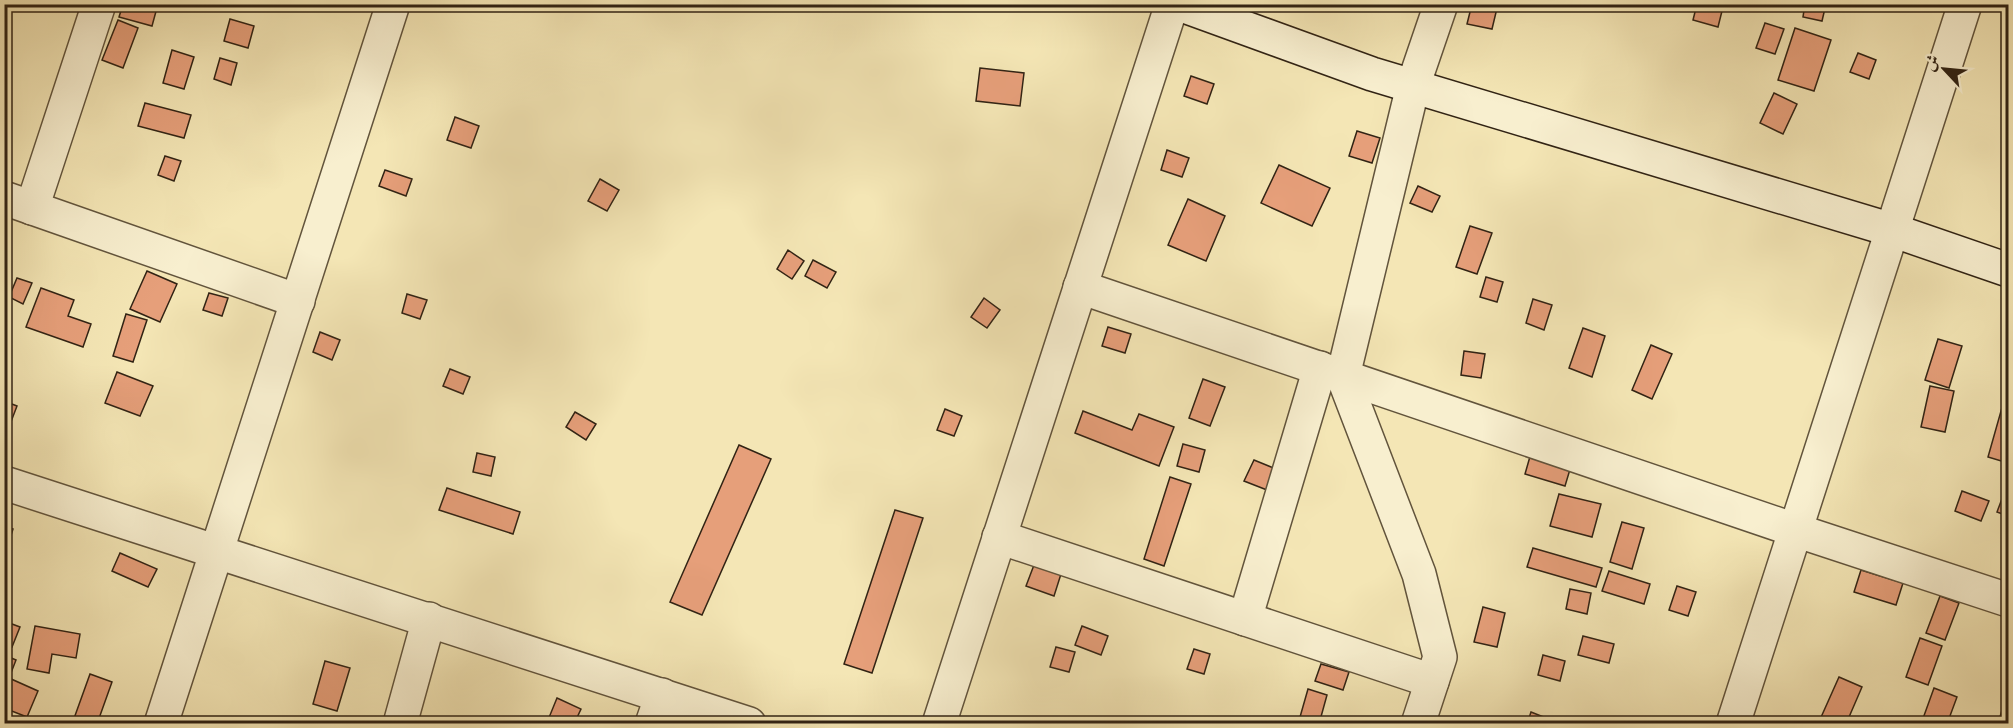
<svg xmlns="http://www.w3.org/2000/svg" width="2013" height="728" viewBox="0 0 2013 728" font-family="'IM FELL Great Primer',Amiri,serif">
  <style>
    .building { fill: #e69f7a; stroke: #312314; stroke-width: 1.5 }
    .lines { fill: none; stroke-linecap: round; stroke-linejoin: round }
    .street-casing { stroke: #62543c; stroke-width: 36 }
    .secondary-casing { stroke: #312314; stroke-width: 36 }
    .street { stroke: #f8efcf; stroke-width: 33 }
    .secondary { stroke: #f8efcf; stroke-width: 33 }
  </style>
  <rect width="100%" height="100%" fill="#f4e6b5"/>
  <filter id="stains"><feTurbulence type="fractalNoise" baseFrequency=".00333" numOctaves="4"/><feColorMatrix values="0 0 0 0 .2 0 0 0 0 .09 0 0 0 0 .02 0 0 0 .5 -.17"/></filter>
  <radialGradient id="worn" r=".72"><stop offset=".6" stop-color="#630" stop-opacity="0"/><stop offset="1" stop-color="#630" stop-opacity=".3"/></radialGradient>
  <g class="building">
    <polygon points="123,4 158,4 152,26 119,17"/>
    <polygon points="1472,4 1498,4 1492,29 1467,24"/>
    <polygon points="1697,4 1714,4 1723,7 1718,27 1693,20"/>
    <polygon points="1805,4 1826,4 1822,21 1803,17"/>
    <polygon points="230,19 254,26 248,48 224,41"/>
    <polygon points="118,20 138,28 123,68 102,60"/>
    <polygon points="1765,23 1784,29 1775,54 1756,48"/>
    <polygon points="1795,28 1831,40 1814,91 1778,80"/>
    <polygon points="172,50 194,57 184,89 163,83"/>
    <polygon points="1858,53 1876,60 1869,79 1850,72"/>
    <polygon points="220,58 237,63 231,85 214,79"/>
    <polygon points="980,68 1024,73 1020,106 976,101"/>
    <polygon points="1191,76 1214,84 1207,104 1184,96"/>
    <polygon points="1774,93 1797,104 1783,134 1760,123"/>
    <polygon points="145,103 191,115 184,138 138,126"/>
    <polygon points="455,117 479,126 471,148 447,140"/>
    <polygon points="1357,131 1380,138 1372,163 1349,156"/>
    <polygon points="1167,150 1189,158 1182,177 1161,170"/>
    <polygon points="165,156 181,161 174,181 158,175"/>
    <polygon points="1279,165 1330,188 1312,226 1261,203"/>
    <polygon points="385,170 412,179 406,196 379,186"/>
    <polygon points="600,179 619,190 607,211 588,201"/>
    <polygon points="1418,186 1440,196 1432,212 1410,203"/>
    <polygon points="1188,199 1225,216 1206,261 1168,245"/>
    <polygon points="1470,226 1492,233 1477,274 1456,267"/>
    <polygon points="788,250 804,261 792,279 777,269"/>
    <polygon points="813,260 836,272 827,288 805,276"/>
    <polygon points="147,271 177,284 160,322 130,309"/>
    <polygon points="1486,277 1503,282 1497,302 1480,297"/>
    <polygon points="17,278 32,283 23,304 9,297"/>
    <polygon points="41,288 74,300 68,316 91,324 83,347 26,327"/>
    <polygon points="209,293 228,298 222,316 203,310"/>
    <polygon points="407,294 427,300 420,319 402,313"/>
    <polygon points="984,298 1000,310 987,328 971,317"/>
    <polygon points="1533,299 1552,305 1544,330 1526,323"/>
    <polygon points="126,314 147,320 133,362 113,356"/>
    <polygon points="1108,327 1131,334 1125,353 1102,346"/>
    <polygon points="1583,328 1605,336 1592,377 1569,368"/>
    <polygon points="320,332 340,340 332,360 313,352"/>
    <polygon points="1938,339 1962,346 1949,388 1925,380"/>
    <polygon points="1651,345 1672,354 1652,399 1632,390"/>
    <polygon points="1464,351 1485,354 1481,378 1461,375"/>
    <polygon points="450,369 470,377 463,394 443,386"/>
    <polygon points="117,372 153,386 140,416 105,403"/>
    <polygon points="1203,379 1225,387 1210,426 1189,418"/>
    <polygon points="1930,386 1954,391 1945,432 1921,427"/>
    <polygon points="4,401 17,406 9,427 4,426"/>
    <polygon points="2003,404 2008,406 2008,463 1988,457"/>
    <polygon points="945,409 962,416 954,436 937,430"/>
    <polygon points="1083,411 1132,430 1139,414 1174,427 1159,466 1075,433"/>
    <polygon points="575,412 596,424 586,440 566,427"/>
    <polygon points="1183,444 1205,450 1199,472 1177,466"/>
    <polygon points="739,445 771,459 702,615 670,602"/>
    <polygon points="477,453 495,457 491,476 473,472"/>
    <polygon points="1531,453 1571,466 1565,486 1525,474"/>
    <polygon points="1254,460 1276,469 1267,490 1244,481"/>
    <polygon points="1170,477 1191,484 1164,566 1144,559"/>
    <polygon points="447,488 520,512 513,534 439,510"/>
    <polygon points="2006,488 2008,489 2008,516 1997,512"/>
    <polygon points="1962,491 1989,501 1981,521 1955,511"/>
    <polygon points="1559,494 1601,504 1592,537 1550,526"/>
    <polygon points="895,510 923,518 872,673 844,664"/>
    <polygon points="1622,522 1644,528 1632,569 1610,562"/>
    <polygon points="4,526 13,529 8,545 4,544"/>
    <polygon points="1533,548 1602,568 1596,587 1527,567"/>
    <polygon points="120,553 157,569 148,587 112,571"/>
    <polygon points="1034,565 1061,574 1054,596 1026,586"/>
    <polygon points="1861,570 1903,583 1896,605 1854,592"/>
    <polygon points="1609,571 1650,584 1644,604 1602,591"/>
    <polygon points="1677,586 1696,592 1688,616 1669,610"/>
    <polygon points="1570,589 1591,593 1587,614 1566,609"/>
    <polygon points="1940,596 1959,603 1945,640 1926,633"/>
    <polygon points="1483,607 1505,613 1497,647 1474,642"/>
    <polygon points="4,621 20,627 12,647 4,644"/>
    <polygon points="35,626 80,634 76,658 52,654 49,673 27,669"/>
    <polygon points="1082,626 1108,636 1101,655 1075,645"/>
    <polygon points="1583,636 1614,644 1609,663 1578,655"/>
    <polygon points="1920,638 1942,646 1928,685 1906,677"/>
    <polygon points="1056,647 1075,652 1069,672 1050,667"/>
    <polygon points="1194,649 1210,654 1204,674 1187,669"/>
    <polygon points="4,655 16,660 9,678 38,691 27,717 4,708"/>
    <polygon points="1543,655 1565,661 1560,681 1538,675"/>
    <polygon points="325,661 350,668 337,711 313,704"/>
    <polygon points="1321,664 1349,672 1343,690 1315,681"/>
    <polygon points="90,674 112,682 97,724 72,724"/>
    <polygon points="1839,677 1862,687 1846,724 1818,724"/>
    <polygon points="1934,688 1957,697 1947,724 1921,724"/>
    <polygon points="1308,689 1327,695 1319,724 1298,724"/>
    <polygon points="557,698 581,709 574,724 557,724 548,720"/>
    <polygon points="2002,710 2008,712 2008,724 1998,724"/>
    <polygon points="1531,712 1551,720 1550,724 1527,724"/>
  </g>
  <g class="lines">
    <defs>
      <g id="street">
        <polyline points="4,198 298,301"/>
        <polyline points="32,208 99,4"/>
        <polyline points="1080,287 1795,530 2008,600"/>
        <polyline points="4,483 749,724"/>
        <polyline points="999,537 1432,681"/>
        <polyline points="1245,619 1320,368"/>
        <polyline points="161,724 393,4"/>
        <polyline points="400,724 429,619"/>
        <polyline points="652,724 662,695"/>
        <polyline points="939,724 1172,4"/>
        <polyline points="1418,724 1440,657 1419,574 1343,376 1413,86 1441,4"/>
        <polyline points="1733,724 1965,4"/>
      </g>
      <polyline id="secondary" points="1179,4 1372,74 1892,230 2008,270"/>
    </defs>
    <use href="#street" class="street-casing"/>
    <use href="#secondary" class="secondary-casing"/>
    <use href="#street" class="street"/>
    <use href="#secondary" class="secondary"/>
  </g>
  <rect width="2013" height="728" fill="none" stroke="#f4e6b5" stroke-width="24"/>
  <rect x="6" y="6" width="2001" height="716" fill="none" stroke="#312314" stroke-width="3"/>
  <rect x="12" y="12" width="1989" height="704" fill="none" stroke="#312314" stroke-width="1.5"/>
  <g transform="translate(1944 69) rotate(296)" stroke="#f8efcf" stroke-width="4.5" paint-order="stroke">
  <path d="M0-4.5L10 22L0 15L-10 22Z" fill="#312314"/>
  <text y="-9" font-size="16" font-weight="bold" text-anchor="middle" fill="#312314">ش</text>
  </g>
  <rect width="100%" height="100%" filter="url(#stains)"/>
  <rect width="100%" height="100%" fill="url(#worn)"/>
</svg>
